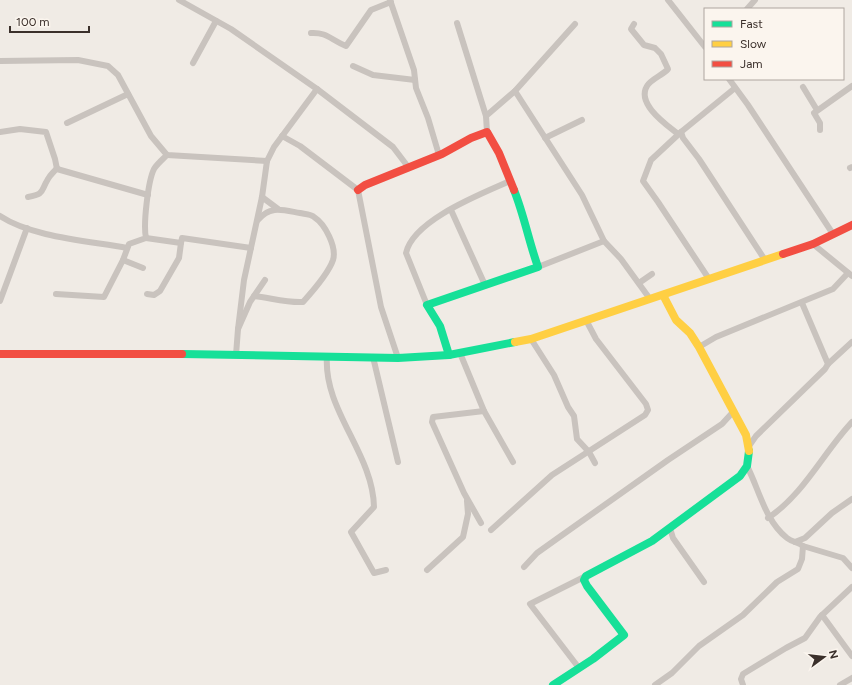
<svg xmlns="http://www.w3.org/2000/svg" width="852" height="685" viewBox="0 0 852 685" font-family="Figtree,sans-serif">
  <style>
    .lines { fill: none; stroke-linecap: round; stroke-linejoin: round }
    .street { stroke: #c9c3be; stroke-width: 6 }
    .fast { stroke: #16e098; stroke-width: 8 }
    .slow { stroke: #ffcf43; stroke-width: 8 }
    .jam { stroke: #f24e42; stroke-width: 8 }
  </style>
  <rect width="100%" height="100%" fill="#f0ebe5"/>
  <g class="lines">
    <g class="street">
      <polyline points="179,0 231,29 317,89 393,147 409,168"/>
      <polyline points="390,0 414,70 416,88 428,118 439,155"/>
      <polyline points="668,0 705,47"/>
      <polyline points="747,9 755,0"/>
      <polyline points="457,23 486,116"/>
      <path d="M634,24L631,29L644,45L655,48L661,54L668,69C663,75 651,79 647,86C636,104 667,125 678,134"/>
      <path d="M311,33C327,32 331,40 346,46L371,10L391,2"/>
      <polyline points="0,61 78,60 108,66 118,75 151,136 167,155 267,161"/>
      <polyline points="193,63 216,21"/>
      <polyline points="353,66 373,75 415,80"/>
      <polyline points="729,79 748,105 833,234"/>
      <polyline points="803,87 817,110"/>
      <polyline points="735,88 681,132 683,138 699,159 765,260"/>
      <polyline points="515,91 575,24"/>
      <polyline points="67,123 128,94"/>
      <polyline points="820,130 820,123 814,113 852,86"/>
      <polyline points="0,132 20,129 46,132 55,159 57,169 148,195"/>
      <polyline points="487,132 486,116 515,91 582,195 604,241 538,267"/>
      <polyline points="681,132 651,160 643,181 658,202 709,279"/>
      <polyline points="282,136 300,146 358,190 381,307 398,358"/>
      <polyline points="545,138 582,120"/>
      <polyline points="850,168 852,167"/>
      <path d="M28,197C45,194 40,192 48,179C50,175 54,172 57,168"/>
      <polyline points="262,197 278,209"/>
      <polyline points="451,210 485,285"/>
      <path d="M0,216C31,237 89,241 127,248"/>
      <polyline points="146,238 181,243 182,238 251,248"/>
      <polyline points="604,241 621,259 650,299"/>
      <polyline points="813,244 852,276"/>
      <polyline points="123,260 143,268"/>
      <polyline points="639,283 652,274"/>
      <path d="M56,294L104,297L123,260L129,244L146,238C143,225 148,181 154,169C157,164 163,159 167,155"/>
      <polyline points="147,294 154,295 160,291 179,258 181,243"/>
      <path d="M254,296C271,298 287,303 303,302C312,292 329,272 333,260C337,247 325,224 314,217C311,214 304,214 300,213C283,210 270,205 258,220"/>
      <polyline points="0,301 27,228"/>
      <path d="M427,305L406,253C413,220 481,194 510,181"/>
      <polyline points="238,329 244,280 262,197 267,161 274,147 317,89"/>
      <polyline points="531,339 554,375 568,407 574,416 577,439 589,452 595,463"/>
      <polyline points="699,347 716,337 833,289 848,273"/>
      <polyline points="460,353 484,411 433,417 432,422 464,493 481,523"/>
      <polyline points="236,355 238,329 250,302 265,280"/>
      <path d="M327,356C323,410 373,453 374,507L351,532L374,573L386,570"/>
      <polyline points="373,357 398,462"/>
      <polyline points="828,364 852,342"/>
      <polyline points="484,411 513,462"/>
      <polyline points="749,446 756,436 825,369 828,364 802,303"/>
      <path d="M768,518C804,494 823,453 852,422"/>
      <polyline points="670,528 673,538 704,582"/>
      <polyline points="491,530 552,475 645,415 648,410 646,404 596,339 586,320"/>
      <polyline points="795,542 805,538 832,513 852,499"/>
      <polyline points="803,546 843,558 852,568"/>
      <polyline points="524,567 537,553 558,538 668,460 722,424 733,412"/>
      <polyline points="427,570 463,537 468,514 467,501"/>
      <polyline points="822,615 852,656"/>
      <polyline points="579,668 530,604 586,576"/>
      <path d="M655,685L672,673L699,646L743,615L777,582L798,569L802,559L803,546C798,542 792,542 787,538C765,521 759,489 747,466"/>
      <polyline points="743,685 741,679 743,674 786,648 805,638 820,617 852,587"/>
      <polyline points="840,685 852,678"/>
    </g>
    <g class="fast">
      <polyline points="182,354 398,358 449,355 515,342"/>
      <path d="M449,355L440,326L427,305L538,267C529,242 524,215 514,190"/>
      <polyline points="553,685 593,659 624,635 587,586 584,580 586,576 652,541 740,476 747,466 749,451"/>
    </g>
    <g class="slow">
      <polyline points="663,295 676,320 690,333 699,347 746,435 749,451"/>
      <polyline points="515,342 531,339 783,254"/>
    </g>
    <g class="jam">
      <polyline points="358,190 365,185 442,154 471,138 487,132 499,153 514,190"/>
      <polyline points="783,254 813,244 852,225"/>
      <polyline points="0,354 182,354"/>
    </g>
  </g>
  <rect x="704" y="8" width="140" height="72" fill="#fbf5ee" stroke="#aea6a0"/>
  <rect x="712" y="21" width="20" height="6" fill="#16e098" stroke="#aea6a0"/>
  <text x="740" y="28" font-size="12" fill="#3b302b">Fast</text>
  <rect x="712" y="41" width="20" height="6" fill="#ffcf43" stroke="#aea6a0"/>
  <text x="740" y="48" font-size="12" fill="#3b302b">Slow</text>
  <rect x="712" y="61" width="20" height="6" fill="#f24e42" stroke="#aea6a0"/>
  <text x="740" y="68" font-size="12" fill="#3b302b">Jam</text>
  <g transform="translate(824 657) rotate(75)" stroke="#fbf5ee" stroke-width="3" paint-order="stroke">
  <path d="M0-3L7 15L0 10L-7 15Z" fill="#3b302b"/>
  <text y="-6" font-size="11" font-weight="bold" text-anchor="middle" fill="#3b302b">N</text>
  </g>
  <path d="M10 26v6h79v-6" fill="none" stroke="#3b302b" stroke-width="2"/>
  <text x="16" y="26" font-size="12" fill="#3b302b" stroke="#fbf5ee" stroke-width="3" paint-order="stroke">100 m</text>
</svg>
